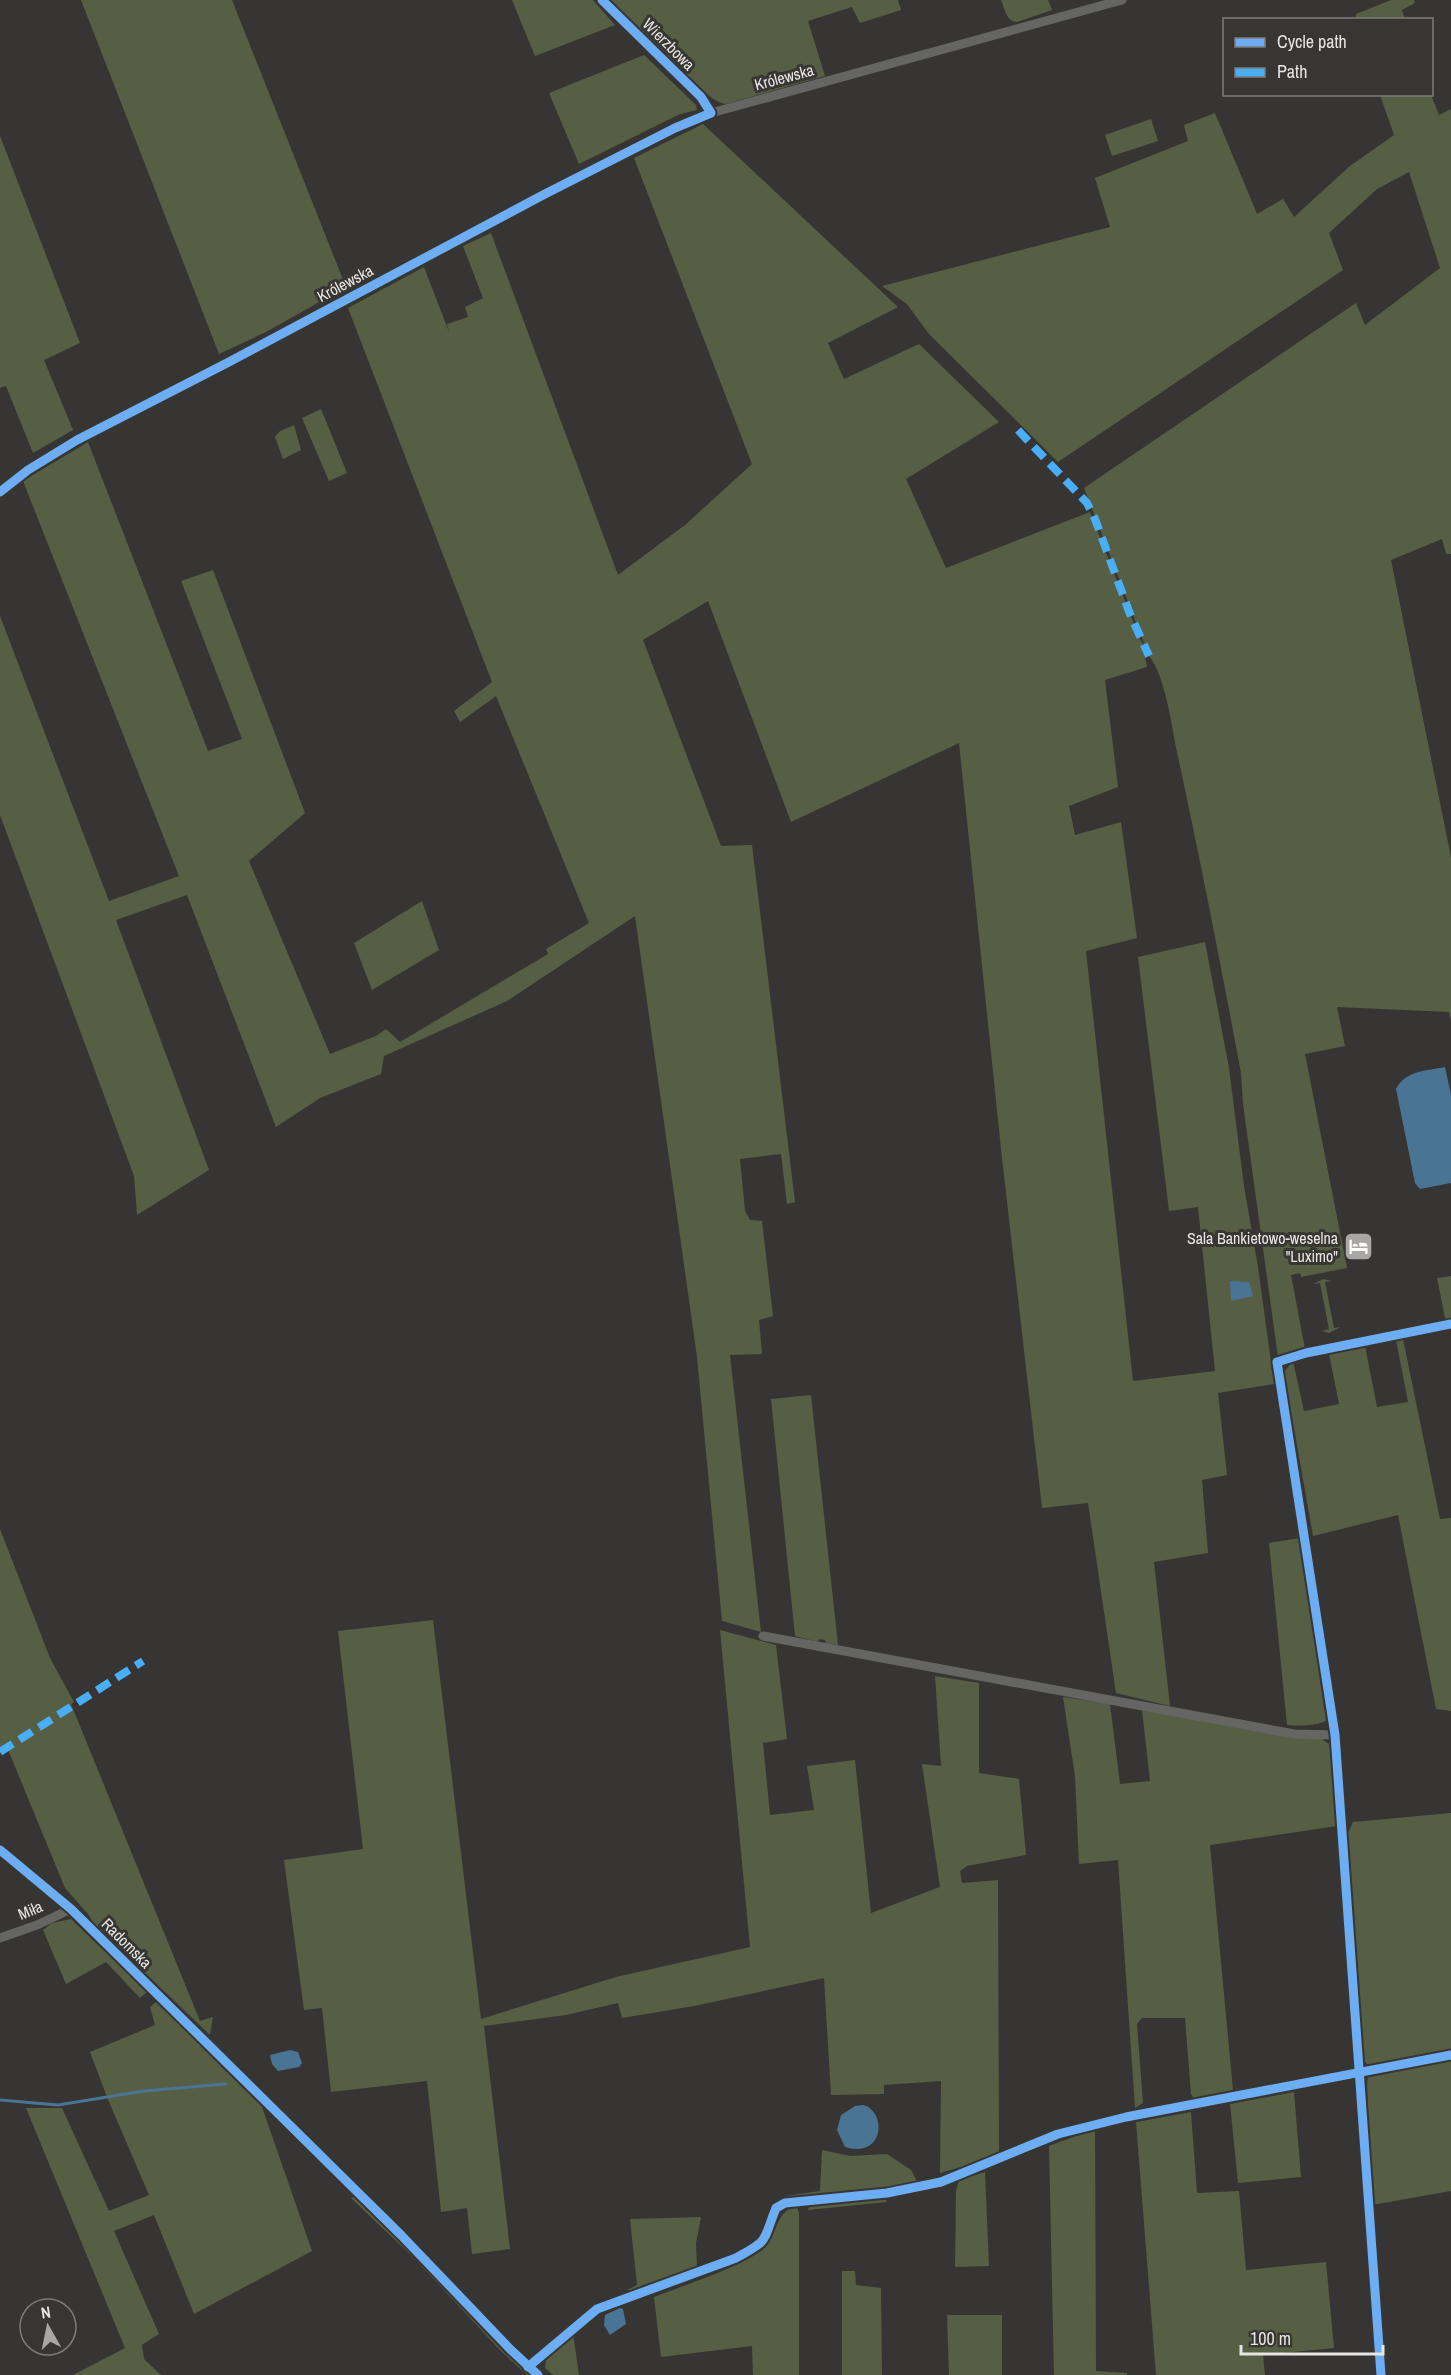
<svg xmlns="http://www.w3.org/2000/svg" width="1451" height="2375" viewBox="0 0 1451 2375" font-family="'Archivo Narrow',sans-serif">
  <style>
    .green { fill: #565f43 }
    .water { fill: #4a7494 }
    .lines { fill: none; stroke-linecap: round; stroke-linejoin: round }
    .stream { stroke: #4a7494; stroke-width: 3 }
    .minor { stroke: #656563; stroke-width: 9 }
    .tertiary { stroke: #656563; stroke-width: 10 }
    .quiet { stroke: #49aef6; stroke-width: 8; stroke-dasharray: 15 8; stroke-linecap: butt }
    .cycleway-casing { stroke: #383632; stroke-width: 13 }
    .cycleway { stroke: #6dadf4; stroke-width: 9 }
    .labels { text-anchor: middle; stroke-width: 6; stroke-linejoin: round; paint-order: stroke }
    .street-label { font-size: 16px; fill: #e6e5e2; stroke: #383632 }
    .poi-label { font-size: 16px; fill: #e6e5e2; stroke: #383632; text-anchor: end }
  </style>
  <rect width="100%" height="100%" fill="#373533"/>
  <g class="green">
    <polygon points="81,0 232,0 346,287 266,332 219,354"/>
    <polygon points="512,0 593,0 615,25 535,56"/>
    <path d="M610,0H898L901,10L860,23L852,7L808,21L825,76L726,104C703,102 630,20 610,0Z"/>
    <path d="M1001,0H1048L1052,10L1017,22C1006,21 1005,9 1001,0Z"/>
    <polygon points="1391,0 1414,0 1415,3 1402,10 1405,19 1356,19 1356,14"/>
    <polygon points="644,55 696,105 697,110 680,114 579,164 549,93"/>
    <path d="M1380,95H1431L1439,115L1451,109V554H1446L1442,539L1391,560L1451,857V1020L1449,1012L1337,1007L1345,1046L1305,1054L1347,1268L1301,1277L1300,1273L1291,1275L1305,1349L1278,1357L1243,1104L1241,1073C1221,966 1200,858 1177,752C1172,727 1165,675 1149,656L1145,658L1147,667L1105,680L1118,787L1069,806L1075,835L1121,822L1137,938L1086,951L1133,1381L1215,1371L1198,1207L1169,1211L1138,957L1205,942L1229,1068L1244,1186L1258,1267L1274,1384L1218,1393L1227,1475L1202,1480L1208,1553L1154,1562L1170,1706L1116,1693L1088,1503L1042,1508L1001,1149L959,743L791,822L708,601L643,640L721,846L752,845L795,1202L787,1204L781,1154L740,1159L745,1211L750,1220L762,1221L773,1316L759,1320L762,1354L730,1355L761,1632L722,1621L697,1357L635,916L507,1001L384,1056L381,1074L320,1098L276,1127L187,895L116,920L209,1170L137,1215L134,1176L0,815V616L109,901L179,876L23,481L88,442L208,751L242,739L181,581L213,570L305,813L249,861L330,1054L376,1036L386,1029L400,1042L548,954L546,949L589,923L496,696L460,722L454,711L492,682L348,308L424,267L449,332L447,324L468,317L465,307L483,298L463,246L491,233L618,575L685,525L752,464L634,158L703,124L898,307L828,343L844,379L919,344L999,422L906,479L946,568L1090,512L1140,639L1147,651L1084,488L1356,303L1365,325L1440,268L1409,172L1377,189L1329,233L1343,270L1058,462L929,334L907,304L882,286L1110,227L1095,178L1188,141L1184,125L1215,113L1257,214L1283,199L1294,217L1350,166L1394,135Z"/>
    <polygon points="1151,119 1158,141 1112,156 1105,135"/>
    <polygon points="0,136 80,343 44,360 73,430 33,453 6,386 0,388"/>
    <polygon points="321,409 347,473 329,481 302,418"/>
    <polygon points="294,425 301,450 283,459 275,437 280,431"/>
    <polygon points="422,901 439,950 372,990 354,943"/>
    <polygon points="1451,1276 1451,1322 1446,1323 1437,1278"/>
    <polygon points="1323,1279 1332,1281 1325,1282 1334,1328 1341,1327 1329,1333 1322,1331 1329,1329 1320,1283 1313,1284"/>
    <polygon points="1403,1339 1440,1519 1451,1518 1451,1711 1436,1709 1398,1515 1313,1536 1284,1372 1293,1361 1304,1411 1339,1404 1329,1354 1365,1346 1377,1407 1408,1402 1396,1340"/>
    <polygon points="811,1395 838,1645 826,1643 825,1640 819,1639 818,1642 795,1636 771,1399"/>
    <polygon points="0,1529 50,1658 74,1702 71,1704 200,2021 213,2017 210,2035 94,1924 88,1914 65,1888 9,1752 6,1745 0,1748"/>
    <path d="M1300,1538L1326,1721C1313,1726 1301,1726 1287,1725L1269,1543Z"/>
    <polygon points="433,1620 481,2019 616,1977 750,1947 720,1630 776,1645 787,1739 763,1743 770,1815 814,1810 807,1766 855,1760 871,1913 940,1887 922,1764 941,1766 935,1676 979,1683 979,1773 1019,1779 1026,1855 967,1866 960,1871 962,1883 998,1880 999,2152 968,2165 940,2173 941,2081 884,2085 884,2094 831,2095 824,1978 694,2006 622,2018 618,2003 566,2015 484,2026 510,2249 472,2254 467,2208 441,2212 427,2081 331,2092 322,2008 304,2010 284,1860 363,1849 338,1631"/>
    <polygon points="1063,1697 1110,1704 1120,1784 1150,1781 1142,1710 1322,1739 1329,1744 1332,1750 1337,1826 1210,1845 1233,2090 1194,2099 1191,2094 1185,2018 1142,2018 1137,2024 1143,2103 1135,2108 1118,1860 1079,1864 1075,1776"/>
    <polygon points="1451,1813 1451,2049 1369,2066 1364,2061 1348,1833 1353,1822"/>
    <polygon points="71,1919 147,1992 140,1998 106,1962 66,1984 43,1930 52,1923"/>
    <polygon points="156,2002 261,2104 312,2251 194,2314 154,2215 114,2231 159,2334 142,2345 144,2359 161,2375 73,2375 125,2348 26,2108 62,2108 109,2211 149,2195 107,2097 90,2052 155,2025 150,2007"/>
    <polygon points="1451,2059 1451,2191 1372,2205 1367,2082 1368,2077"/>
    <polygon points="1294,2092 1301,2177 1238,2183 1230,2104"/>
    <polygon points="1191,2112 1197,2193 1239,2191 1246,2270 1326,2262 1334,2348 1263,2355 1265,2375 1156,2375 1136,2122"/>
    <polygon points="1095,2129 1096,2371 1127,2373 1127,2375 1054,2375 1049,2146"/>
    <polygon points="822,2150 850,2156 887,2154 911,2170 918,2183 780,2202 778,2200 786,2196 820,2191"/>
    <polygon points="985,2172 989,2266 955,2267 956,2191 959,2180"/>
    <polygon points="356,2196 528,2373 527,2375 500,2350 413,2257 351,2198"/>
    <polygon points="884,2196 887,2202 808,2210 810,2204"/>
    <path d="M797,2206L799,2213V2375H753L752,2346L661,2357L654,2297C684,2285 736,2269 761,2251C779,2237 773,2212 797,2206Z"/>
    <polygon points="701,2217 696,2243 697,2268 632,2290 627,2290 637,2285 630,2219"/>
    <polygon points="842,2271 855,2271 856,2285 881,2288 882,2375 842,2375"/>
    <polygon points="947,2315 1002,2315 1002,2375 949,2375"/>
    <polygon points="573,2333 579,2375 553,2375 545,2368 546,2359"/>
  </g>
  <g class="water">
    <path d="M1445,1067L1451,1095V1183L1420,1189L1415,1183L1396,1089C1406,1070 1426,1071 1445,1067Z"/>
    <polygon points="1230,1281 1249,1282 1253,1296 1231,1301"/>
    <polygon points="290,2050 298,2052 302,2063 299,2067 278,2071 272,2064 270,2055"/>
    <path d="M863,2105C887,2111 885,2159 845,2147L837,2130L841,2115L855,2106Z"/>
    <polygon points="620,2308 623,2309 626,2324 610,2335 604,2325 605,2315"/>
  </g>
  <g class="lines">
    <polyline class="stream" points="0,2100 58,2105 144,2091 226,2084"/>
    <g class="minor">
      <polyline points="602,0 701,97 711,113"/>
      <path d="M0,492C67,435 152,403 229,362C383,280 535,195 692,120L711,113L1122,0"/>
      <polyline points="763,1636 1294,1734 1335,1735"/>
      <polyline points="0,1938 37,1925 71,1909"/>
      <path d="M528,2367L597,2309L736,2258C771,2239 762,2242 776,2208L785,2203L887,2193L941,2182L1058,2134L1126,2117L1451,2055"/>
      <polyline points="1381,2375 1335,1735 1277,1362 1306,1353 1451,1324"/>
    </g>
    <polyline class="tertiary" points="0,1850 71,1909 401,2235 510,2349 538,2375"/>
    <g class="quiet">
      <polyline points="1018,430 1087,503 1095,519 1130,614 1149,656"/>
      <polyline points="0,1752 143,1661"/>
    </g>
    <defs>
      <g id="cycleway">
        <polyline points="0,492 28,470 77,440 227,363 543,195 675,128 711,113 701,97 602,0"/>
        <polyline points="0,1850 71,1909 401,2235 510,2349 538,2375"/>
        <path d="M528,2367L597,2309L736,2258C771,2239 762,2242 776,2208L785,2203L887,2193L941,2182L1058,2134L1126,2117L1451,2055"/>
        <polyline points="1381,2375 1335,1735 1277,1362 1306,1353 1451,1324"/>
      </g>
    </defs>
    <use href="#cycleway" class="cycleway-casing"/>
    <use href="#cycleway" class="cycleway"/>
  </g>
  <defs>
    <symbol id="hotel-square" viewBox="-11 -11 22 22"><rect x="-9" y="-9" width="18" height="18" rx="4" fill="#a9a7a5" stroke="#383632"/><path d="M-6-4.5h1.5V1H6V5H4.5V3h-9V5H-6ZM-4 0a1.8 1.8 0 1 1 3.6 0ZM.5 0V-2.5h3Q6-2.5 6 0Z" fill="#fff"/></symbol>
  </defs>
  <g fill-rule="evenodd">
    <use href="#hotel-square" x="1342" y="1230" width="33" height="33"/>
  </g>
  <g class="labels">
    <g class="street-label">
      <text transform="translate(669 44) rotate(45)" y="6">Wierzbowa</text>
      <text transform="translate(784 77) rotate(-15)" y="6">Królewska</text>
      <text transform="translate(345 283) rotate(-28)" y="6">Królewska</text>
      <text transform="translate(30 1910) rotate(-23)" y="6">Miła</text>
      <text transform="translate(127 1943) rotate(45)" y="6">Radomska</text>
    </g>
    <g class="poi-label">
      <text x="1338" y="1244">Sala Bankietowo-weselna<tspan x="1338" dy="18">"Luximo"</tspan></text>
    </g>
  </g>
  <rect x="1223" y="18" width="210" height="78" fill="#383632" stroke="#7e7c78" stroke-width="1.5"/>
  <rect x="1235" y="38" width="30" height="9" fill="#6dadf4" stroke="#7e7c78" stroke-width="1.5"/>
  <text x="1277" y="48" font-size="18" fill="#e6e5e2">Cycle path</text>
  <rect x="1235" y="68" width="30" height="9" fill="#49aef6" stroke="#7e7c78" stroke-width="1.5"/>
  <text x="1277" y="78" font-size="18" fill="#e6e5e2">Path</text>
  <g transform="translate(48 2327) rotate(351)"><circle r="28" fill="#383632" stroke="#7e7c78" stroke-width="1.5"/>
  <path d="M0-4.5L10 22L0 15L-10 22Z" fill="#a9a7a5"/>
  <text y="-9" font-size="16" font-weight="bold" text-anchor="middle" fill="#e6e5e2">N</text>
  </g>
  <path d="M1241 2345v9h142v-9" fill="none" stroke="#e6e5e2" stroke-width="3"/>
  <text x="1250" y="2345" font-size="18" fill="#e6e5e2" stroke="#383632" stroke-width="4.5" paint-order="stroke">100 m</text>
</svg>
